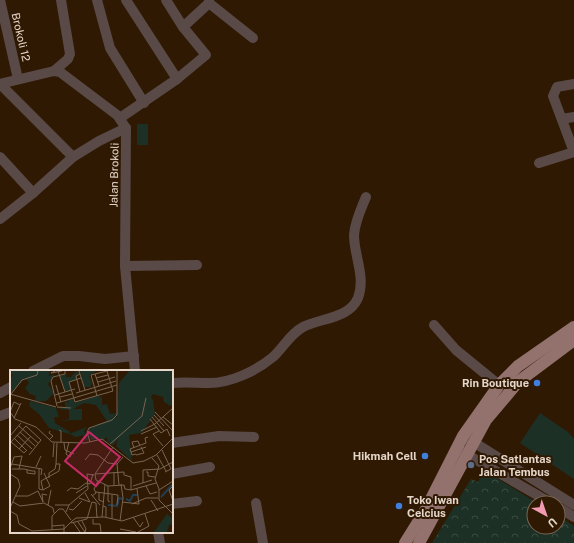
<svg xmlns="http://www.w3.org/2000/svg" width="574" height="543" viewBox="0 0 574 543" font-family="'Public Sans',sans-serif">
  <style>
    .grass { fill: #1c3026 }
    .forest { fill: url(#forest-crowns) }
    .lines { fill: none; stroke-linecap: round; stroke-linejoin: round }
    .minor { stroke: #594947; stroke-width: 10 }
    .major { stroke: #93726e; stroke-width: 12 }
    .shop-dot { fill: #3f7fe0; stroke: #2f1903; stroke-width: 1.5 }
    .service-dot { fill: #5c6f8a; stroke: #2f1903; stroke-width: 1.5 }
    .labels { text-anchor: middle; stroke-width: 4; stroke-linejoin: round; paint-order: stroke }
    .street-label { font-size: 11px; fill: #e5d6c9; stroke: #2f1903 }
    .poi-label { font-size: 11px; font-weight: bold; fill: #e5d6c9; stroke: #2f1903; text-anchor: end }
    .inset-river { fill: none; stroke: #213e52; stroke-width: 2 }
    .inset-road { fill: none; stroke: #786552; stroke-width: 1 }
    .view { fill: #c62b66; fill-opacity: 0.15; stroke: #c62b66; stroke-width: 2 }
    .inset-edge { fill: none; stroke: #e5d6c9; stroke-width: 2 }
  </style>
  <defs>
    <pattern id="forest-crowns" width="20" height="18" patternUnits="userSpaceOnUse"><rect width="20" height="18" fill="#1c3026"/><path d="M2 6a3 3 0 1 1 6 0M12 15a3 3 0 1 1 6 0" fill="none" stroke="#3d4d44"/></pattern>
  </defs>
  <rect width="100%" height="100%" fill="#2f1903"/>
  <g class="grass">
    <rect x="137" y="124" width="11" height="21"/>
    <polygon points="540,413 568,432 574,439 574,479 520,443"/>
  </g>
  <polygon class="forest" points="484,470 537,503 534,503 534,527 558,527 558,516 574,526 574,543 432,543 471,479 478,482"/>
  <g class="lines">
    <g class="minor">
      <polyline points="0,0 18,79"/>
      <polyline points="97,0 110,48 144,103"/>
      <polyline points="126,0 177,79"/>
      <polyline points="209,3 253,38"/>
      <polyline points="183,27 209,3 209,0"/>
      <polyline points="54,71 68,59 70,54 61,0"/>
      <polyline points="0,84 54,71 60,72 117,115 126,128 125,266 135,371"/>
      <polyline points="0,84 73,157"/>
      <polyline points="120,118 177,79 206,55 183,27 166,0"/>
      <polyline points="562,119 574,117"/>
      <polyline points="0,157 33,193"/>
      <polyline points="539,163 574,152 553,96 557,87 574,84"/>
      <polyline points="0,219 33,193 73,157 99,141 126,128"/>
      <polyline points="125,266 197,265"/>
      <polyline points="434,325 456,350 499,385"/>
      <polyline points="33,371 63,356 79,356 105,359 134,356"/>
      <path d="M172,383C184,382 196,383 209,383C231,383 256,371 273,357C283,348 290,334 303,327C320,318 349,319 358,298C366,277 354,256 354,235C355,221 361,209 366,197"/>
      <polyline points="0,393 11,387"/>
      <polyline points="0,416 11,412"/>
      <polyline points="467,438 574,505"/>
      <polyline points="172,443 219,436 254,437"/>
      <polyline points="461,451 551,503"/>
      <polyline points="172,474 210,467"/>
      <polyline points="256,503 263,543"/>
      <polyline points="172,504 197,501"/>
      <polyline points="558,507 574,517"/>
      <polyline points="158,532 160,543"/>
    </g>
    <g class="major">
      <polyline points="405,543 425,511 463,436 499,385 518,366 574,327"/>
      <polyline points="419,543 486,420 518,382 574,340"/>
    </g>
  </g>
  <g class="shop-dot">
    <circle cx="537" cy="383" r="4"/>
    <circle cx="425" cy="456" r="4"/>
    <circle cx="399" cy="506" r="4"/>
  </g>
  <circle class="service-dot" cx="471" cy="465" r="4"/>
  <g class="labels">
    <g class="street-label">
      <text transform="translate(21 37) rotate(77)" y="4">Brokoli 12</text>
      <text transform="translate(114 175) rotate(-89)" y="4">Jalan Brokoli</text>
    </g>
    <g class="poi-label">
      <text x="529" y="387">Rin Boutique</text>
      <text x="417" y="460">Hikmah Cell</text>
      <text x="479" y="463" text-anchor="start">Pos Satlantas<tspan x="479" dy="13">Jalan Tembus</tspan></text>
      <text x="407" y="504" text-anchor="start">Toko Iwan<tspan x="407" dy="13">Celcius</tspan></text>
    </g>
  </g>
  <g transform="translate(10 370)">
    <rect width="163" height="163" fill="#2f1903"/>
    <path d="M63,39H72V50H62ZM77,57L74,61L78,70H75L74,65L66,67L59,64ZM157,144L163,149V154L159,155L157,162H144Z" fill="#1c3026"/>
    <path d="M0,1H40L39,6L45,4L38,14L44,23L36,31H25L26,26L20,24L15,18L19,13L15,8L0,24V10L3,5L0,4ZM66,1L70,4L66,5V9L59,12L61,20L55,21L50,6L57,4L56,7H61ZM70,1H86L79,6L82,12L81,17H74ZM119,1H163V33L161,36L154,32L153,27L143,24L141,27L143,30L145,45L131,63L119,65L122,91L106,76L108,69L103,75L96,71L98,69L96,67L94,70L91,68L81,70L78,62L79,58L107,47L109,13ZM87,26L92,27V35L97,34L100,44L107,43L105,48L97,51L86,35L74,33L63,39L65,42L62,50L50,51L59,49V40L49,39L55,37V31L59,33L57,30L63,29L65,33ZM20,31L46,38L49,47H44L45,53L60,62L59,64L39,58L29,44L19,36Z" fill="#1c3026"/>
    <path class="inset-river" d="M151,127L163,114M116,129L120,131L123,125H127M98,135L107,136L109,128L113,129"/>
    <path class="inset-road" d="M45,1L41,3L52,1M48,1L55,22M69,1L75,20M70,4L66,6L70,22M85,4L89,16M71,8L59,12L65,32L103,21L97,1L81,5L87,26M86,8L98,5M88,12L105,7M46,15L51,32M66,23L106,11M0,24L46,37M1,24L12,10L27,5L28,1M45,25L65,19M50,27L62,24M47,33L107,15M47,36L41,11L43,7L55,4V1M47,37L61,38M0,42L4,32L10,35M0,42L5,49L26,57L42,72L75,73L92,69L123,93L134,91L146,85L163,68M145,42L163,61M144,45L154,56M142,47L154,61M153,47L163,55M4,48L11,33M140,49L151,63L157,59L160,66M9,56L28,73M49,60L51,61V72M131,61L145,54L163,38M149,61L143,64L153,76M10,62L25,76M131,64L147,57M7,65L22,79M0,66L11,53M4,68L17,81M39,70L43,66L39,63L40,61M0,71L14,83L17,80M1,72L16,56L31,70L19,85M59,72L56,84L60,87L62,83M80,72L77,62L79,58L102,50L107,45V1M54,73L55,80L64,84M100,74L132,46L136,28M103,77L85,104L86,110L98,116L114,115L115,119L121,120L146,113M124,78L122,72L128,71L130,76M9,79L21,66M152,80L161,99L155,102M121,82L136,77M126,84L122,85L120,79L136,73L135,68L138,67M126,85L134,83L131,77M147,85L156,101M43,87L44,73M142,88L149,96L145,109L149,119V130L163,144M75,90L80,84L88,85L98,93L107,94M2,94L32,99L31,105M1,96L4,87L12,86M26,97L31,86M29,98V119L33,120L31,111L49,101L50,94H46L47,73M2,99H14L22,101H25V104L17,103V100M9,99L12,86M104,102V115M136,102H138V106L145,107M0,104L8,109L10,116L0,138M85,104L114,102V105L121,107V120M39,108V103L45,99L46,94M76,113L80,114L83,104M133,113V100L150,99L163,92M111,114L113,128M109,115L107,94L113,87M98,116V131L100,132M123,116L142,110M136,116L140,124L147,122M163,116L159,120L163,131M33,120L40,116L34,103M149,120L163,111M57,121L61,118L68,119L76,113M86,122L108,125L107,135M66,123L77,116M89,123V130L94,132M81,124L90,135M6,126H18L28,121L33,132L32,124L37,125M82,126L86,123L84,119L88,111M69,128L80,132L75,123M141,130L148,141M3,132L10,136L34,133L43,138L44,143M82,132L86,133L87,148M112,132L129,134L127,119M122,134L136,128H148M38,135L41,120M45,135H59M93,136L96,137V147M59,139L63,140L72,131M0,141L7,145L9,154L22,161L54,159L62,151M56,142L59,135L78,119L77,104L84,105M92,147L95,114M123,147L130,157L133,152M83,149V154H90L91,162M102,149V125M62,151L66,148L94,147L112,151L163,134M72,151L76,159L75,162M110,151L113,128M63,152L70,162M68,152L75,162M61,153L77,149L82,132M42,156L54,155V162M110,159L126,162M42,160V146L49,139H53L61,150M128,162L139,156L135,144"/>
    <path class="view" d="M79,62L110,87L86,116L55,91Z"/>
    <rect width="163" height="163" class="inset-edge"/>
  </g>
  <g transform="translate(546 515) rotate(140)"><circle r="19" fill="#2f1903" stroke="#786552"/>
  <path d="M0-3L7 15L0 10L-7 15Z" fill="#f19ab2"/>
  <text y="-6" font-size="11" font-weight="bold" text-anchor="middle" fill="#e5d6c9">U</text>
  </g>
</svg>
